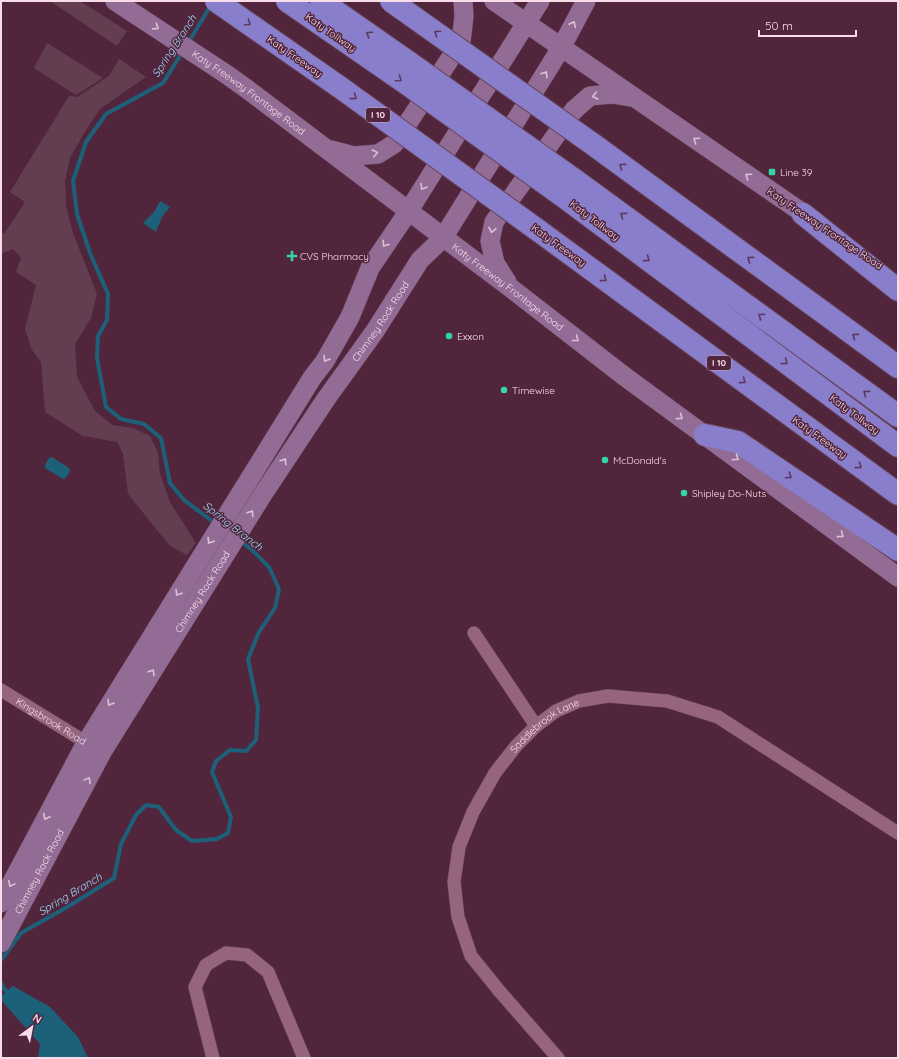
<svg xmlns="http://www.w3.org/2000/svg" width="899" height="1059" viewBox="0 0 899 1059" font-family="Quicksand,sans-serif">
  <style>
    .green { fill: #633e50 }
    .water { fill: #1d607a }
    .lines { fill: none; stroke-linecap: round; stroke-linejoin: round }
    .stream { stroke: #1d607a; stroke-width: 4 }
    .street-casing { stroke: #684357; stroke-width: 14 }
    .secondary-casing { stroke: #684357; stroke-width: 20 }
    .highway-casing { stroke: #684357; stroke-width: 24 }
    .street { stroke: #96657d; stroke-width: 13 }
    .secondary { stroke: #926c95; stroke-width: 19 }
    .highway { stroke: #897ecc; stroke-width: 22 }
    .highway-bridge-casing { stroke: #684357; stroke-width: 24; stroke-linecap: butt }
    .highway-bridge { stroke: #897ecc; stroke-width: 22 }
    .oneway { stroke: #5c385a }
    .oneway2 { stroke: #dec0d4 }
    .poi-dot { fill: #36d4a7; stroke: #51263d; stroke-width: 1.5 }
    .labels { text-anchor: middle; stroke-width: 3; stroke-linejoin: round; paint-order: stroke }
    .shield { fill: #51263d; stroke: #c6a5b5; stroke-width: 1 }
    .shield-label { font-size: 9px; font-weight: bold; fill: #f8dce9 }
    .street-label { font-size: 10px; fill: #f8dce9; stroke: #51263d }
    .poi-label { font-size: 10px; fill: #f8dce9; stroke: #51263d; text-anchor: start }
    .water-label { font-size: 11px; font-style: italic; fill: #99d8f5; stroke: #51263d }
  </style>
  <rect width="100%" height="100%" fill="#51263d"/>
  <g class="green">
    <polygon points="50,1 80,1 127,31 117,46"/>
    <polygon points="47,43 103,78 76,95 34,68"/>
    <polygon points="119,59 146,77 100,109 84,133 70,158 65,181 66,206 73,233 97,294 91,318 75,344 77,377 95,411 112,425 133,428 150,436 158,453 160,474 170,502 196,543 187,555 170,546 128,494 123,454 117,442 83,436 45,412 41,362 32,350 25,329 36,285 16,272 21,258 13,249 1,254 1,233 4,234 25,202 10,192 69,96 77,97 109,76"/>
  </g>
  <g class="water">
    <polygon points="160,201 170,207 162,217 156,232 143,223 154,212"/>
    <polygon points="52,457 69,468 70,471 66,478 63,479 45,468 45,465 49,458"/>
    <polygon points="13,986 50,1007 78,1037 88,1058 38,1058 40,1044 1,1000 1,996"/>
  </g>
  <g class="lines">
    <g class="stream">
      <polyline points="188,43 211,5"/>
      <polyline points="183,51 163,83 106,114 86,142 73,181 77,214 90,253 108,294 107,320 98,336 97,358 106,407 121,419 144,424 161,438 170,483 184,500 216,524"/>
      <polyline points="1,960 21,933 69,906 114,878 121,844 136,815 146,805 159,807 176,830 192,841 217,839 228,833 231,817 212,772 216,761 230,750 246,751 256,740 258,708 248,659 259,632 275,608 279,589 269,567 251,549 240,541"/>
      <polyline points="1,983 4,989 11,995"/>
    </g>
    <defs>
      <g id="street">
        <polyline points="474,633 536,726"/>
        <path id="s1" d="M1,690L92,746"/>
        <polyline points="213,1058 195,987 206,965 226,953 247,955 268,972 304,1058"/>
        <path id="s2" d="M558,1058L501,993L471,956L458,917L454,882L459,847L473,812L495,773L516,746L536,726L556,711L579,701L608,696L667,701L718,717L898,833"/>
      </g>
      <g id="secondary">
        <path id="s3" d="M115,1L226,74L247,89L512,289L624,376L898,577"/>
        <polyline points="494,1 816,222"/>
        <polyline points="331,150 354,156 378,154 394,144 461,42 464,16 463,1"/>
        <polyline points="507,282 495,263 490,241 494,222 574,110 590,96 612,94 630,97"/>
        <polyline points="1,903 86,743 312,378 325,361 350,317 370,268 408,212 540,1"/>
        <path id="s4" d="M1,943L102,752L263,494L326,399L375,331L420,260L443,238L561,48L586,1"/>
      </g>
      <g id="highway">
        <polyline points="594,145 898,367"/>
        <polyline points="572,178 898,416"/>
        <polyline points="560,194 898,446"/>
        <polyline points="803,214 898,290"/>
        <polyline points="539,231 898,494"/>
        <polyline points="705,435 738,442 898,550"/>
      </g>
    </defs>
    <use href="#street" class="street-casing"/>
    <use href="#secondary" class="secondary-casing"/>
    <use href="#highway" class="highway-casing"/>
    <use href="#street" class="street"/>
    <use href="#secondary" class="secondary"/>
    <use href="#highway" class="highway"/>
    <defs>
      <g id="highway-bridge">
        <polyline points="216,1 341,88 539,231"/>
        <polyline points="287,1 407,84 560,194"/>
        <polyline points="321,1 410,63 572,178"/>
        <polyline points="391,1 594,145"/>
      </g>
    </defs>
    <use href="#highway-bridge" class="highway-bridge-casing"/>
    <use href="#highway-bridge" class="highway-bridge"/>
  </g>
  <defs><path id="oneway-chevron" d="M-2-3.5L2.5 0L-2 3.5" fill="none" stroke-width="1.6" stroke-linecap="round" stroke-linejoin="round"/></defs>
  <g class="oneway">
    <use href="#oneway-chevron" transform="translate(248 23) rotate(35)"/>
    <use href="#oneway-chevron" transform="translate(437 33) rotate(-145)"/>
    <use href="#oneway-chevron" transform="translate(369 34) rotate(-145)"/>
    <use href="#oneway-chevron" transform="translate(399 79) rotate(35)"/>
    <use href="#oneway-chevron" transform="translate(354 97) rotate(36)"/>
    <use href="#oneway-chevron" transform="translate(622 166) rotate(-144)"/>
    <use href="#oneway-chevron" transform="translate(623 215) rotate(-144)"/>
    <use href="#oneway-chevron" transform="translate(647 259) rotate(37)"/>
    <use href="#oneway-chevron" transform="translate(750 259) rotate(-144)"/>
    <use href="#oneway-chevron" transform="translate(604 279) rotate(36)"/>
    <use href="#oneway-chevron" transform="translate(761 316) rotate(-144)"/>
    <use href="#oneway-chevron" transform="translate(855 336) rotate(-144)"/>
    <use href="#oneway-chevron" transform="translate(785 362) rotate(37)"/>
    <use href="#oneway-chevron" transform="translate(743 381) rotate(36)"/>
    <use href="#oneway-chevron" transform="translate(866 393) rotate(-144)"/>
    <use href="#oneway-chevron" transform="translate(859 466) rotate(36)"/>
    <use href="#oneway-chevron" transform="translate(789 476) rotate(34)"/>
  </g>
  <g class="oneway2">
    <use href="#oneway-chevron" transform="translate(573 24) rotate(-63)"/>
    <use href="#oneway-chevron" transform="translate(156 27) rotate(33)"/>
    <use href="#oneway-chevron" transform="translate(545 74) rotate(-58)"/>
    <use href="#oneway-chevron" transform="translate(595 96) rotate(167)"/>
    <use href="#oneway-chevron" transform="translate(696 140) rotate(-146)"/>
    <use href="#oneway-chevron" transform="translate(375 153) rotate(-13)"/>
    <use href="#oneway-chevron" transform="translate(748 176) rotate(-146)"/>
    <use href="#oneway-chevron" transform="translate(423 187) rotate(122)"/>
    <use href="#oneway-chevron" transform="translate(492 230) rotate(102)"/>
    <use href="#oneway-chevron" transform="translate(385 244) rotate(123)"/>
    <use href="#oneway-chevron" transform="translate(576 339) rotate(38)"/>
    <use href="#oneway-chevron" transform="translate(326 359) rotate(122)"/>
    <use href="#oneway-chevron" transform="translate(680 417) rotate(36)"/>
    <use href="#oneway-chevron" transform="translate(736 458) rotate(36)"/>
    <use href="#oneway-chevron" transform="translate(284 461) rotate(-56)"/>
    <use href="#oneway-chevron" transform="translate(251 513) rotate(-58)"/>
    <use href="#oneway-chevron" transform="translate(841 535) rotate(36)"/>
    <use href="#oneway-chevron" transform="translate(210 541) rotate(122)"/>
    <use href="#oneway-chevron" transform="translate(178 593) rotate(122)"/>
    <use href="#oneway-chevron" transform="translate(152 672) rotate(-58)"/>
    <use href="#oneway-chevron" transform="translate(110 703) rotate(122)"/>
    <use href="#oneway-chevron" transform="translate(88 780) rotate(-62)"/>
    <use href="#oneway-chevron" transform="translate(46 817) rotate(117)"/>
    <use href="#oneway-chevron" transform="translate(11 884) rotate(118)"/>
  </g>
  <g class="poi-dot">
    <rect x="768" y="168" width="8" height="8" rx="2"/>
    <path d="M290 250h4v4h4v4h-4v4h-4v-4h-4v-4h4z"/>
    <circle cx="449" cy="336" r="4"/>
    <circle cx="504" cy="390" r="4"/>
    <circle cx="605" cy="460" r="4"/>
    <circle cx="684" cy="493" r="4"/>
  </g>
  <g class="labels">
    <g class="shield">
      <rect x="366" y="108" width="24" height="14" rx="3"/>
      <rect x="707" y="356" width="24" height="14" rx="3"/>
    </g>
    <g class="shield-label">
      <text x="378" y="118">I 10</text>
      <text x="719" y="366">I 10</text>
    </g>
    <g class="street-label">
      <text transform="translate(331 32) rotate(35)" y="4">Katy Tollway</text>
      <text transform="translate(295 56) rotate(35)" y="4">Katy Freeway</text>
      <text dy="4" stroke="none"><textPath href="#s3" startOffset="162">Katy Freeway Frontage Road</textPath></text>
      <text transform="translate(595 220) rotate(37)" y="4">Katy Tollway</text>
      <text transform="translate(825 228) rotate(34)" y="4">Katy Freeway Frontage Road</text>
      <text transform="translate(559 245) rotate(36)" y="4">Katy Freeway</text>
      <text dy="4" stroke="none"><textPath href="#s3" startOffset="486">Katy Freeway Frontage Road</textPath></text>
      <text dy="4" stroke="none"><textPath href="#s4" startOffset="729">Chimney Rock Road</textPath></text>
      <text transform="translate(855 414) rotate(37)" y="4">Katy Tollway</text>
      <text transform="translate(820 437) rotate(36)" y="4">Katy Freeway</text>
      <text dy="4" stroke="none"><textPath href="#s4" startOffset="405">Chimney Rock Road</textPath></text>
      <text dy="4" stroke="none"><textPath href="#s1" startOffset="59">Kingsbrook Road</textPath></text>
      <text dy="4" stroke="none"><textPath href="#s2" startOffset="398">Saddlebrook Lane</textPath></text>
      <text dy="4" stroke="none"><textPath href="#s4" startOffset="81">Chimney Rock Road</textPath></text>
    </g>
    <g class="poi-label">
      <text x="780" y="176">Line 39</text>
      <text x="300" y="260">CVS Pharmacy</text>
      <text x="457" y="340">Exxon</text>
      <text x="512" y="394">Timewise</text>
      <text x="613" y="464">McDonald's</text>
      <text x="692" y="497">Shipley Do-Nuts</text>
    </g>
    <g class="water-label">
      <text transform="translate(174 46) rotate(-57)" y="4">Spring Branch</text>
      <text transform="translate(233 526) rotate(38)" y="4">Spring Branch</text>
      <text transform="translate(70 894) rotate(-31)" y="4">Spring Branch</text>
    </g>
  </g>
  <rect width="899" height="1059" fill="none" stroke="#f8dce9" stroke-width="4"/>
  <g transform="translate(32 1027) rotate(32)" stroke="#51263d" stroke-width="3" paint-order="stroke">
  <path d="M0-3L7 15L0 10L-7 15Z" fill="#f8dce9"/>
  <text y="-6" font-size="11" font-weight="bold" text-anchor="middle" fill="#f8dce9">N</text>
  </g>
  <path d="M759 30v6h97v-6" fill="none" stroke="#f8dce9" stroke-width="2"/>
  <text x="765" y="30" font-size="12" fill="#f8dce9" stroke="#51263d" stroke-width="3" paint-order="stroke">50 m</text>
</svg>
